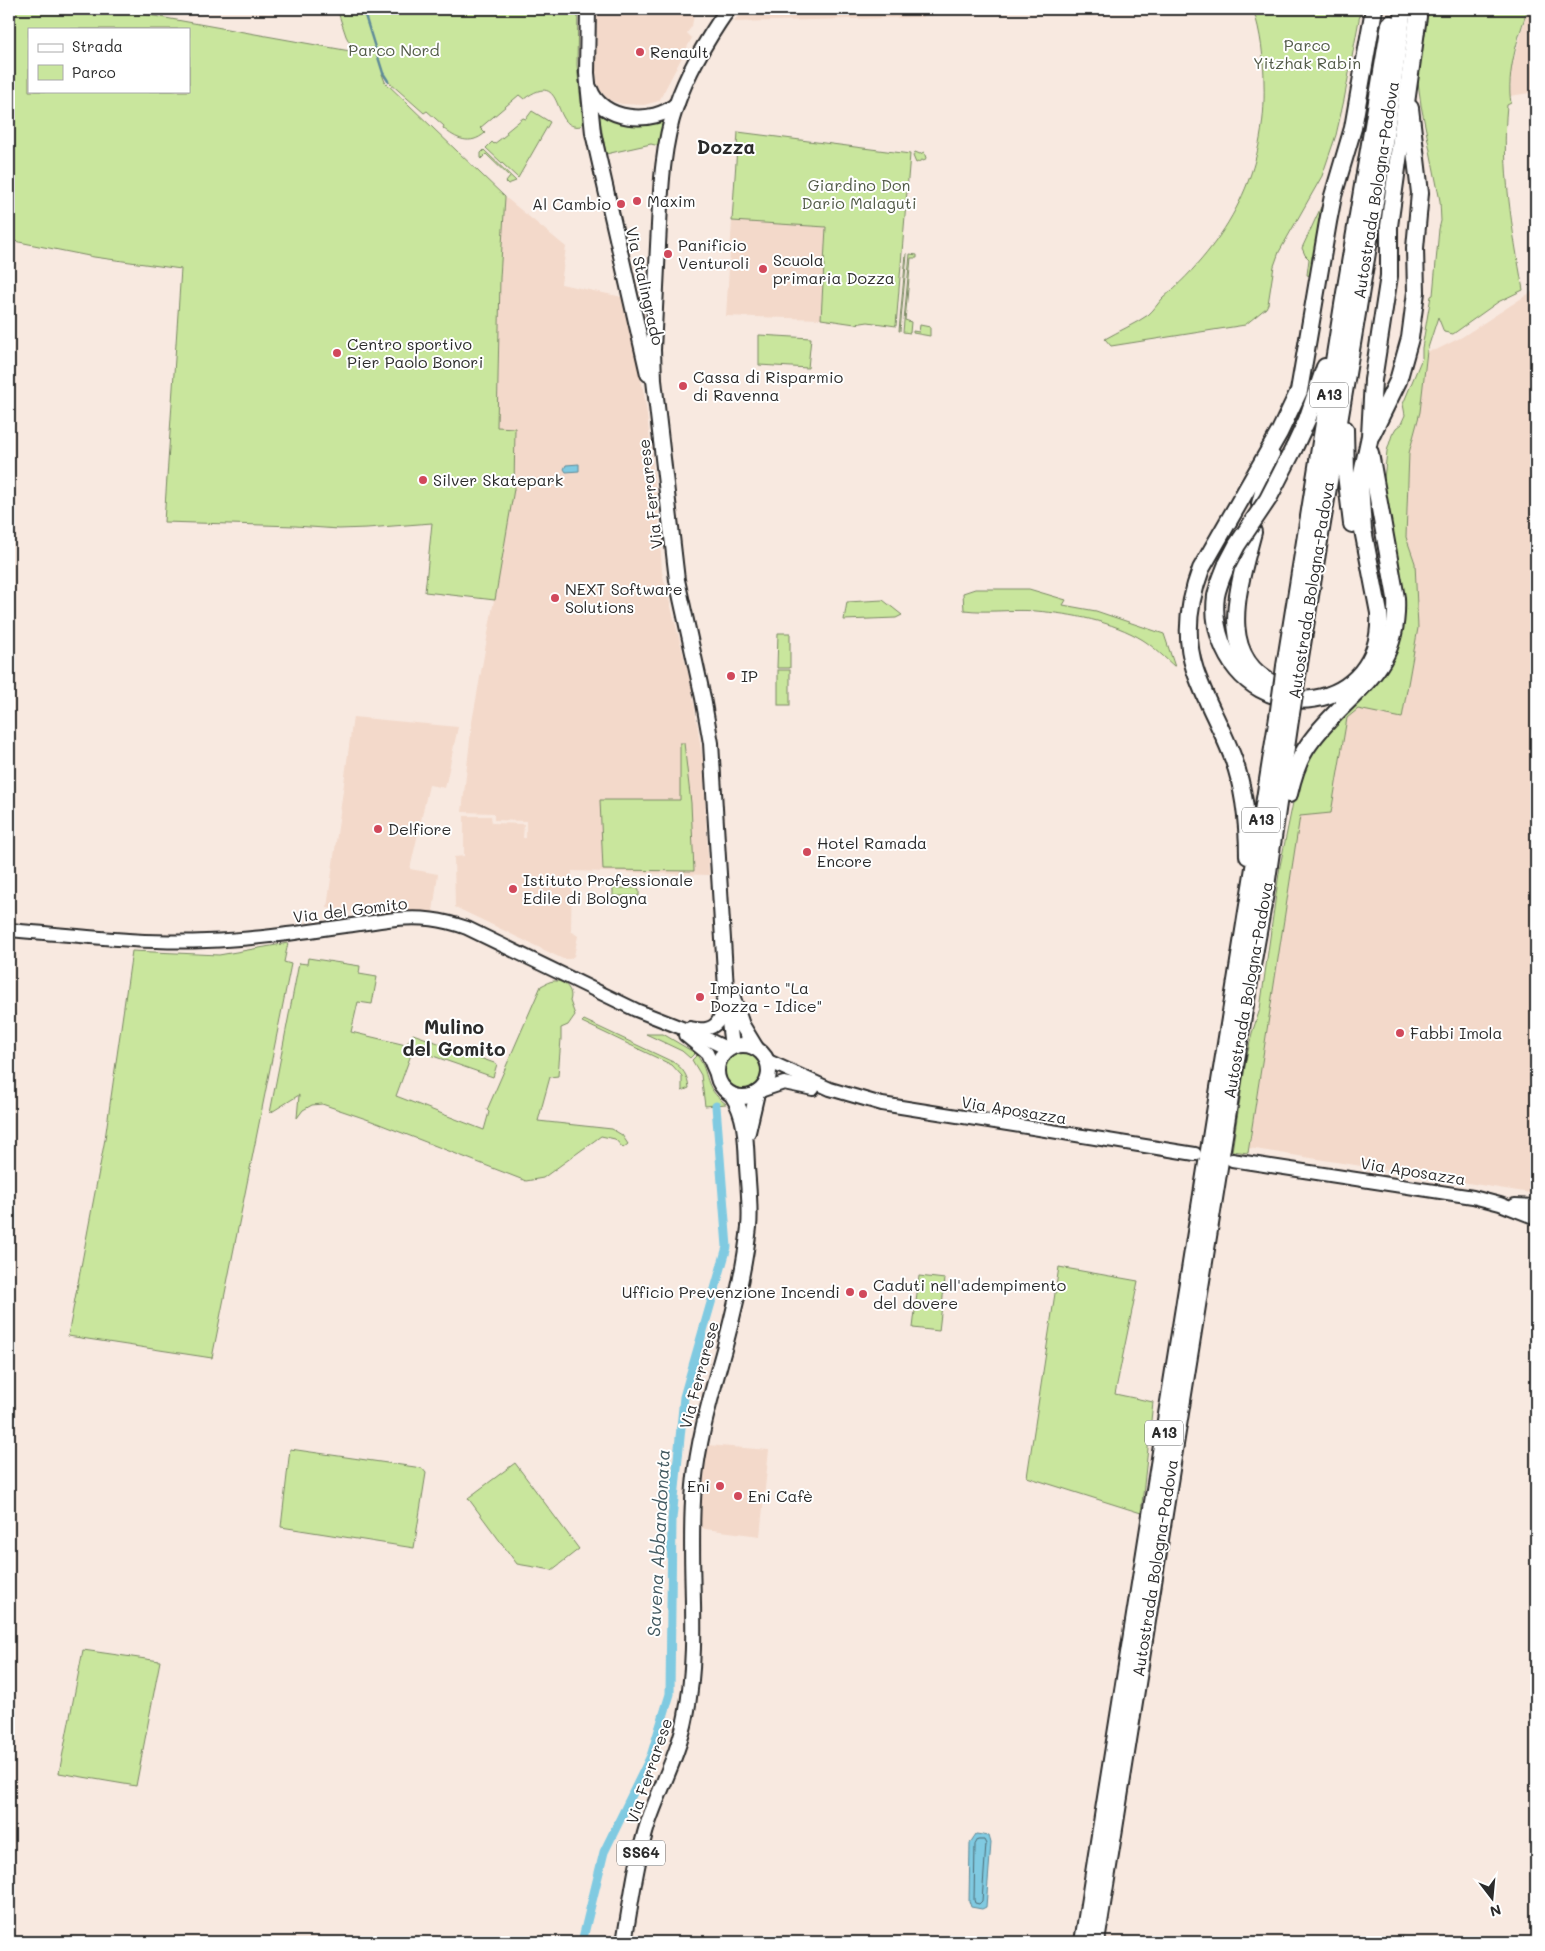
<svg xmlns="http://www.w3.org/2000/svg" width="1545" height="1951" viewBox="0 0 1545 1951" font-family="Mali,sans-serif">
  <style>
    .built { fill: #f3d9ca }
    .green { fill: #c9e69d; stroke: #7a8864; fill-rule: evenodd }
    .water { fill: #80cae1; stroke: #5e8a98 }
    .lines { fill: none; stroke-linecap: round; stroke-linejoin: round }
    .shore { stroke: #4d6b74; stroke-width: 1 }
    .stream { stroke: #5e8a98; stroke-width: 2.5 }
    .canal { stroke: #80cae1; stroke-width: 9 }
    .secondary-casing { stroke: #2b2b2b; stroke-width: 16 }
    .primary-casing { stroke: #2b2b2b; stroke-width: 18 }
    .highway-casing { stroke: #2b2b2b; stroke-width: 20 }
    .secondary { stroke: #fff; stroke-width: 12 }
    .primary { stroke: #fff; stroke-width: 14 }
    .highway { stroke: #fff; stroke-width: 16 }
    .highway-bridge-casing { stroke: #2b2b2b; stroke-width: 20; stroke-linecap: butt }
    .highway-bridge { stroke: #fff; stroke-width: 16 }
    .poi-dot { fill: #d1495b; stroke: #fff; stroke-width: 2 }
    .labels { text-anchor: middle; stroke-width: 4; stroke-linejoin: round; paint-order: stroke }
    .shield { fill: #fff; stroke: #6b6b6b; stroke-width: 1 }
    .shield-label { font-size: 15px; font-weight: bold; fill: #2b2b2b }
    .park-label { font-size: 16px; fill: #525a48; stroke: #fff }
    .poi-label { font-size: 16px; fill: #2b2b2b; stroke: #fff; text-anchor: start }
    .street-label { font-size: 16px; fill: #2b2b2b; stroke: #fff }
    .water-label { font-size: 18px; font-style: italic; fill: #445b62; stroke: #fff }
    .quarter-label { font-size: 19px; font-weight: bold; fill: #2b2b2b; stroke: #fff }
  </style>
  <rect width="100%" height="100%" fill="#f8e9e0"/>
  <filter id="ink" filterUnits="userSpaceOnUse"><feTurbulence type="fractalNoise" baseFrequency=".02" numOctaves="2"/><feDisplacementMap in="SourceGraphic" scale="10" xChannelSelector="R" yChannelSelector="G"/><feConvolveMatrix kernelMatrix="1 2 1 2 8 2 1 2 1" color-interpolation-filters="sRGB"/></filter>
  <g filter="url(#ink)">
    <g class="built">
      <polygon points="597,9 690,9 690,13 694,15 692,26 687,33 692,38 659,101 644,105 622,104 609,100 601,91 598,85 596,71"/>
      <polygon points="743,9 925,9 924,17 733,22"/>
      <polygon points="1528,9 1536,9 1536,92 1510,96 1511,70"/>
      <polygon points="505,197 566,247 561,284 622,297 644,393 647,415 659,518 662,572 691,684 703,762 709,875 572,871 571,931 578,936 574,956 570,959 563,959 455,907 454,857 464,856 464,816 491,816 492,823 524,824 523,838 526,838 526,821 494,820 494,813 462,812 472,722 514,489 515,428 497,428 500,278"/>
      <polygon points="732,221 826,227 821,319 726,316"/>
      <polygon points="1536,289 1536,1194 1249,1148 1300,815 1331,813 1347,718 1357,708 1402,718 1418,628 1415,563 1406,537 1409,453 1420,412 1427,351 1436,350 1462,337"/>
      <polygon points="353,717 458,727 445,788 429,785 410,869 438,874 433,912 380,916 327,908"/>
      <polygon points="707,1445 769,1450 760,1536 705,1529 700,1526"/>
    </g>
    <g class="green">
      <path d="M9,9H115L350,51L356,55L346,36L337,9H578L577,65L583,121L581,126C550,132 567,67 524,99L519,95L480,128L485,133C470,146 456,139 443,128L444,126L427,111L424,113L390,83L382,74L385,82L505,197L500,278L497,427L515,428L514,489L495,600L425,592L432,523L367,528L339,529L295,526L164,522L181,269L94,257L9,240ZM29,29H189V91H29Z"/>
      <path d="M1253,9H1361L1344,100L1336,135L1322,176L1279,252L1274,266L1268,304L1266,308L1245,325L1111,346L1105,339C1119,331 1135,324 1148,315C1154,310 1158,303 1163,298C1228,242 1267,171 1264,83C1264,59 1261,32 1253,9Z"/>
      <path d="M1429,9H1528C1518,36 1506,75 1511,103L1507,105C1501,168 1512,228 1523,290L1498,302L1453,334L1444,332L1438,317L1427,351L1420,412L1409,453L1406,537L1415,563L1418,628L1402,718L1358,709L1347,718L1331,813L1300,816L1248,1153L1232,1151L1246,1060L1252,1033L1260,1009L1280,866L1296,788L1316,742L1374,686L1386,671L1397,648L1402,628L1383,489L1387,451L1392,435L1396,428L1401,424L1405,415L1403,404L1422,358V348L1431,296L1433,295L1439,229L1441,221L1440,201L1421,105L1418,82L1421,50Z"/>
      <polygon points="532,111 550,122 518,178 486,148 492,142 494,144 507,134 506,132 523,118 526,119"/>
      <path d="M599,115C619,124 643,126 664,121L659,146L651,144L606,154Z"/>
      <polygon points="738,132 910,154 896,326 868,322 855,324 821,319 826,227 732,221"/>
      <polygon points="484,150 516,181 508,184 506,182 510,177 486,154 481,159 481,153"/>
      <polygon points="924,152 926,158 924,161 922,160 916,163 913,156 915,152 920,154"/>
      <polygon points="1321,207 1314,256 1312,256 1311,263 1313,263 1311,276 1307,275 1309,259 1305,255 1302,248"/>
      <polygon points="906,254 907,254 900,331 899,331"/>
      <polygon points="910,254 917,255 917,258 911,258 905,320 911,322 910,333 903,332"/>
      <polygon points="920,325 930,327 930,336 913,333 913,331 919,332"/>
      <polygon points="759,335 811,338 808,368 759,365"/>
      <path d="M975,589H1029L1066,600L1063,605L1096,611L1164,634L1175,667C1165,658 1154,647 1143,640C1112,621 1072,614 1036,611C1012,609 988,613 964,610L963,593Z"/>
      <polygon points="883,600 902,615 896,618 844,620 847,602"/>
      <polygon points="778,633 790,633 790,668 777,668"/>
      <rect x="778" y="670" width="12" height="35"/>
      <polygon points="680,743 684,743 691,803 694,871 603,870 600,800 680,800"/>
      <polygon points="613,888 636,888 639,890 639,896 613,896"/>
      <polygon points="288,943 284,962 291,964 212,1358 68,1336 105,1139 132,951 219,955"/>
      <path d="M308,958L360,966L359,974L377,977L372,1004L358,1002L351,1032L406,1045L413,1034L497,1064L493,1077L413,1049L396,1096L484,1130L489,1112L487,1110L541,986C545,984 550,981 554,981C564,980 574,990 570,1001L575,1015L568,1025L561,1028V1039L558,1076L550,1077L538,1121L612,1129L622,1135L628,1144L623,1148L615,1139L601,1136L543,1178L526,1181L369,1120L322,1104L312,1105L303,1110L297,1118L299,1095L270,1113L299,963L307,964Z"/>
      <path d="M584,1020L673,1062C683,1068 688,1076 689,1088L682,1091V1076L672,1065L582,1022Z"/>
      <polygon points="646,1034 663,1034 695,1053 690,1058 682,1051"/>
      <circle cx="743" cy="1071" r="20"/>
      <path d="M697,1055C711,1075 702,1086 726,1104L705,1106L701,1075L692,1060Z"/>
      <polygon points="1059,1267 1138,1281 1115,1394 1153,1402 1141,1513 1027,1477"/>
      <polygon points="919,1276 945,1279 939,1331 913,1328"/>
      <polygon points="290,1449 422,1468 426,1473 414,1548 281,1527"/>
      <polygon points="515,1463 579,1549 552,1570 517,1564 468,1498"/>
      <polygon points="83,1650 160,1661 136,1786 59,1773"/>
    </g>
    <g class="water">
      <polygon points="579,464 579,471 566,472 564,469 566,465"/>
      <polygon points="976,1834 989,1836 991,1843 986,1907 982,1909 971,1907 969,1901 970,1843"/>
    </g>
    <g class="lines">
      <polygon class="shore" points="978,1840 984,1840 986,1844 982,1901 979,1904 975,1903 974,1900 975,1845"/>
      <polyline class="stream" points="363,9 383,73 388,81"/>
      <polyline class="canal" points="582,1942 604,1852 651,1756 670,1694 672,1519 684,1397 727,1247 716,1106"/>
      <defs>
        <g id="secondary">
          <path d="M9,930C74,935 141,944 206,941C270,939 333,927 396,919C423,917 441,919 467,928L636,1010L697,1034L728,1049"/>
          <path d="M690,1028C714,1033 722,1023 723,1001"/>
          <polyline points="685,1035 707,1053 717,1076"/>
          <polyline points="766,1060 830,1089 882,1104 1195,1154"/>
          <polyline points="760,1091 784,1083 813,1089"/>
          <polyline points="1232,1160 1473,1197 1500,1204 1536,1218"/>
          <polyline points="1515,1205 1536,1206"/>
        </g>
        <g id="primary">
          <polyline points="588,9 587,73 593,133 648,374"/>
          <path d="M728,9C707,39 688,71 676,106C663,144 661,185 659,225C657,267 655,309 653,350L654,380L677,580L703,698L711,743L727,1005L732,1047"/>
          <path d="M590,89C601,121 653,126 677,104"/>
          <polyline points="732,995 742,1025 756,1048"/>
          <circle cx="743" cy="1071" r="26"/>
          <polyline points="748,1132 757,1093"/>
          <path d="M624,1942C631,1903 636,1861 648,1823C660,1787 679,1754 686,1716C701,1638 687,1565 694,1486C698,1437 713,1390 726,1342C736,1304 745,1265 749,1227C751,1209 748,1184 747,1166C746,1141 746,1116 732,1095"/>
        </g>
        <g id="highway">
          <polyline points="1345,429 1346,474 1352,524"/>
          <polyline points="1372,434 1398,381 1410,338 1416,292 1415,248 1420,193 1410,108"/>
          <polyline points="1294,448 1307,420 1325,367"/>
          <polyline points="1260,504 1272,457"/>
          <path d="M1253,532C1239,586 1212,662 1283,688"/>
          <path d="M1227,564C1223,574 1218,585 1216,596C1214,611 1216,627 1221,641C1254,732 1385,713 1379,613L1363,530L1360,483L1370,436L1373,380L1389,276V226L1419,9"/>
          <polyline points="1285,666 1343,305 1390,24"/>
          <path d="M1298,670C1333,449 1374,230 1403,9"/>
          <path d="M1289,794C1293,776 1298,759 1309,744C1347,690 1400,676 1396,598L1370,453"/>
          <path d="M1248,856C1248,824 1244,788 1233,758C1222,728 1205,700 1195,670C1184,637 1189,601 1201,569L1279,433L1299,391L1328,222L1333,196L1353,128L1374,9"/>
          <polyline points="1083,1942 1278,717"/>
          <polyline points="1096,1942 1243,1016 1265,893 1290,720"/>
        </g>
      </defs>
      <use href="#secondary" class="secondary-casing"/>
      <use href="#primary" class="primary-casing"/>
      <use href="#highway" class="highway-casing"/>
      <use href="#secondary" class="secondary"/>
      <use href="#primary" class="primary"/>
      <use href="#highway" class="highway"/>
      <defs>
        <g id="highway-bridge">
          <polyline points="1227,564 1237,545 1268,499 1294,448"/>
          <polyline points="1278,717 1285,666"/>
          <polyline points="1290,720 1298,670"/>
        </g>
      </defs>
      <use href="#highway-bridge" class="highway-bridge-casing"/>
      <use href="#highway-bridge" class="highway-bridge"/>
    </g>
  </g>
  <g class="poi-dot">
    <circle cx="640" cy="52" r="5"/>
    <circle cx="637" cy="201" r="5"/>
    <circle cx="621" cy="204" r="5"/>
    <circle cx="668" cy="254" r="5"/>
    <circle cx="763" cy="269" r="5"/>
    <circle cx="337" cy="353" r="5"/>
    <circle cx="683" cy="386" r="5"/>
    <circle cx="423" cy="480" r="5"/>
    <circle cx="555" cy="598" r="5"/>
    <circle cx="731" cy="676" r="5"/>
    <circle cx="378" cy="829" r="5"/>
    <circle cx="807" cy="852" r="5"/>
    <circle cx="513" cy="889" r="5"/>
    <circle cx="700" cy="997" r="5"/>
    <circle cx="1400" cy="1033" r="5"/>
    <circle cx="850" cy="1292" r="5"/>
    <circle cx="863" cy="1294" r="5"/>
    <circle cx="720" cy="1486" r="5"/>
    <circle cx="738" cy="1496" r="5"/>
  </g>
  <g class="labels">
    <g class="shield">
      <rect x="1310" y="382.5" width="38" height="25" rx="4"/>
      <rect x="1242" y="807.5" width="38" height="25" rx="4"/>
      <rect x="1145" y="1420.5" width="38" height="25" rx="4"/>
      <rect x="617" y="1840.5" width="48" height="25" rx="4"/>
    </g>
    <g class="shield-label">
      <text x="1329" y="400">A13</text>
      <text x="1261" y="825">A13</text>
      <text x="1164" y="1438">A13</text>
      <text x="641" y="1858">SS64</text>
    </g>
    <g class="park-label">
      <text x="1307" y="51">Parco<tspan x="1307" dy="18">Yitzhak Rabin</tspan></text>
      <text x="394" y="56">Parco Nord</text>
      <text x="859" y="191">Giardino Don<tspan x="859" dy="18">Dario Malaguti</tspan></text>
    </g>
    <g class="poi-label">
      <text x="650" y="58">Renault</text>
      <text x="647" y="207">Maxim</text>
      <text x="611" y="210" text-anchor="end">Al Cambio</text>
      <text x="678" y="251">Panificio<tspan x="678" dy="18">Venturoli</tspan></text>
      <text x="773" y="266">Scuola<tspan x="773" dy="18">primaria Dozza</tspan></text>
      <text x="347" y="350">Centro sportivo<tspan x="347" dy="18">Pier Paolo Bonori</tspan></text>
      <text x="693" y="383">Cassa di Risparmio<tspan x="693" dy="18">di Ravenna</tspan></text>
      <text x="433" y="486">Silver Skatepark</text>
      <text x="565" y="595">NEXT Software<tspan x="565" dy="18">Solutions</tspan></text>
      <text x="741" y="682">IP</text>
      <text x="388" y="835">Delfiore</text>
      <text x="817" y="849">Hotel Ramada<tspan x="817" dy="18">Encore</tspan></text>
      <text x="523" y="886">Istituto Professionale<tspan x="523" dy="18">Edile di Bologna</tspan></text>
      <text x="710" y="994">Impianto "La<tspan x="710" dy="18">Dozza - Idice"</tspan></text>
      <text x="1410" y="1039">Fabbi Imola</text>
      <text x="873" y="1291">Caduti nell'adempimento<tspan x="873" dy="18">del dovere</tspan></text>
      <text x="840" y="1298" text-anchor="end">Ufficio Prevenzione Incendi</text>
      <text x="710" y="1492" text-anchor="end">Eni</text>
      <text x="748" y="1502">Eni Cafè</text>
    </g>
    <g class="street-label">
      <text transform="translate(1376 190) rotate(-81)" y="6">Autostrada Bologna-Padova</text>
      <text transform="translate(645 286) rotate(77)" y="6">Via Stalingrado</text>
      <text transform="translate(650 494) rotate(-97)" y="6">Via Ferrarese</text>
      <text transform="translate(1311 590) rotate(-81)" y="6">Autostrada Bologna-Padova</text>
      <text transform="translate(350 910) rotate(-7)" y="6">Via del Gomito</text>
      <text transform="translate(1248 990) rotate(-80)" y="6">Autostrada Bologna-Padova</text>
      <text transform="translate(1014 1110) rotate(9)" y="6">Via Aposazza</text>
      <text transform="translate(1413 1171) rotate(9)" y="6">Via Aposazza</text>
      <text transform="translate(699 1375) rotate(-75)" y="6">Via Ferrarese</text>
      <text transform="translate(1155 1568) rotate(-81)" y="6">Autostrada Bologna-Padova</text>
      <text transform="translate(649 1771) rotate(-71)" y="6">Via Ferrarese</text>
    </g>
    <g class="water-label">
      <text transform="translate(659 1543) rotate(-87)" y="6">Savena Abbandonata</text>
    </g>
    <g class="quarter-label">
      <text x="726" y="154">Dozza</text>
      <text x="454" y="1034">Mulino<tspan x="454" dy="22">del Gomito</tspan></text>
    </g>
  </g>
  <rect width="1545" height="1951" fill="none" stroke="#fff" stroke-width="30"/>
  <rect x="15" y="15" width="1515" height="1921" fill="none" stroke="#2b2b2b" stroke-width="2" filter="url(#ink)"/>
  <rect x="28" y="28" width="162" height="65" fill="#ffffff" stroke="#aaaaaa"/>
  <rect x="38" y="44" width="25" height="8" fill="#ffffff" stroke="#aaaaaa"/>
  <text x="72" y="52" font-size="15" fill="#2b2b2b">Strada</text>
  <rect x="38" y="65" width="25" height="15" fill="#c9e69d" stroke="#aaaaaa"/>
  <text x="72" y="78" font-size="15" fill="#2b2b2b">Parco</text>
  <g transform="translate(1492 1898) rotate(164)" stroke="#ffffff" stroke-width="4" paint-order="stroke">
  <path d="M0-4L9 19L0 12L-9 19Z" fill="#2b2b2b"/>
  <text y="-8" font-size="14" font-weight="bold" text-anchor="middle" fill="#2b2b2b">N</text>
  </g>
</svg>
